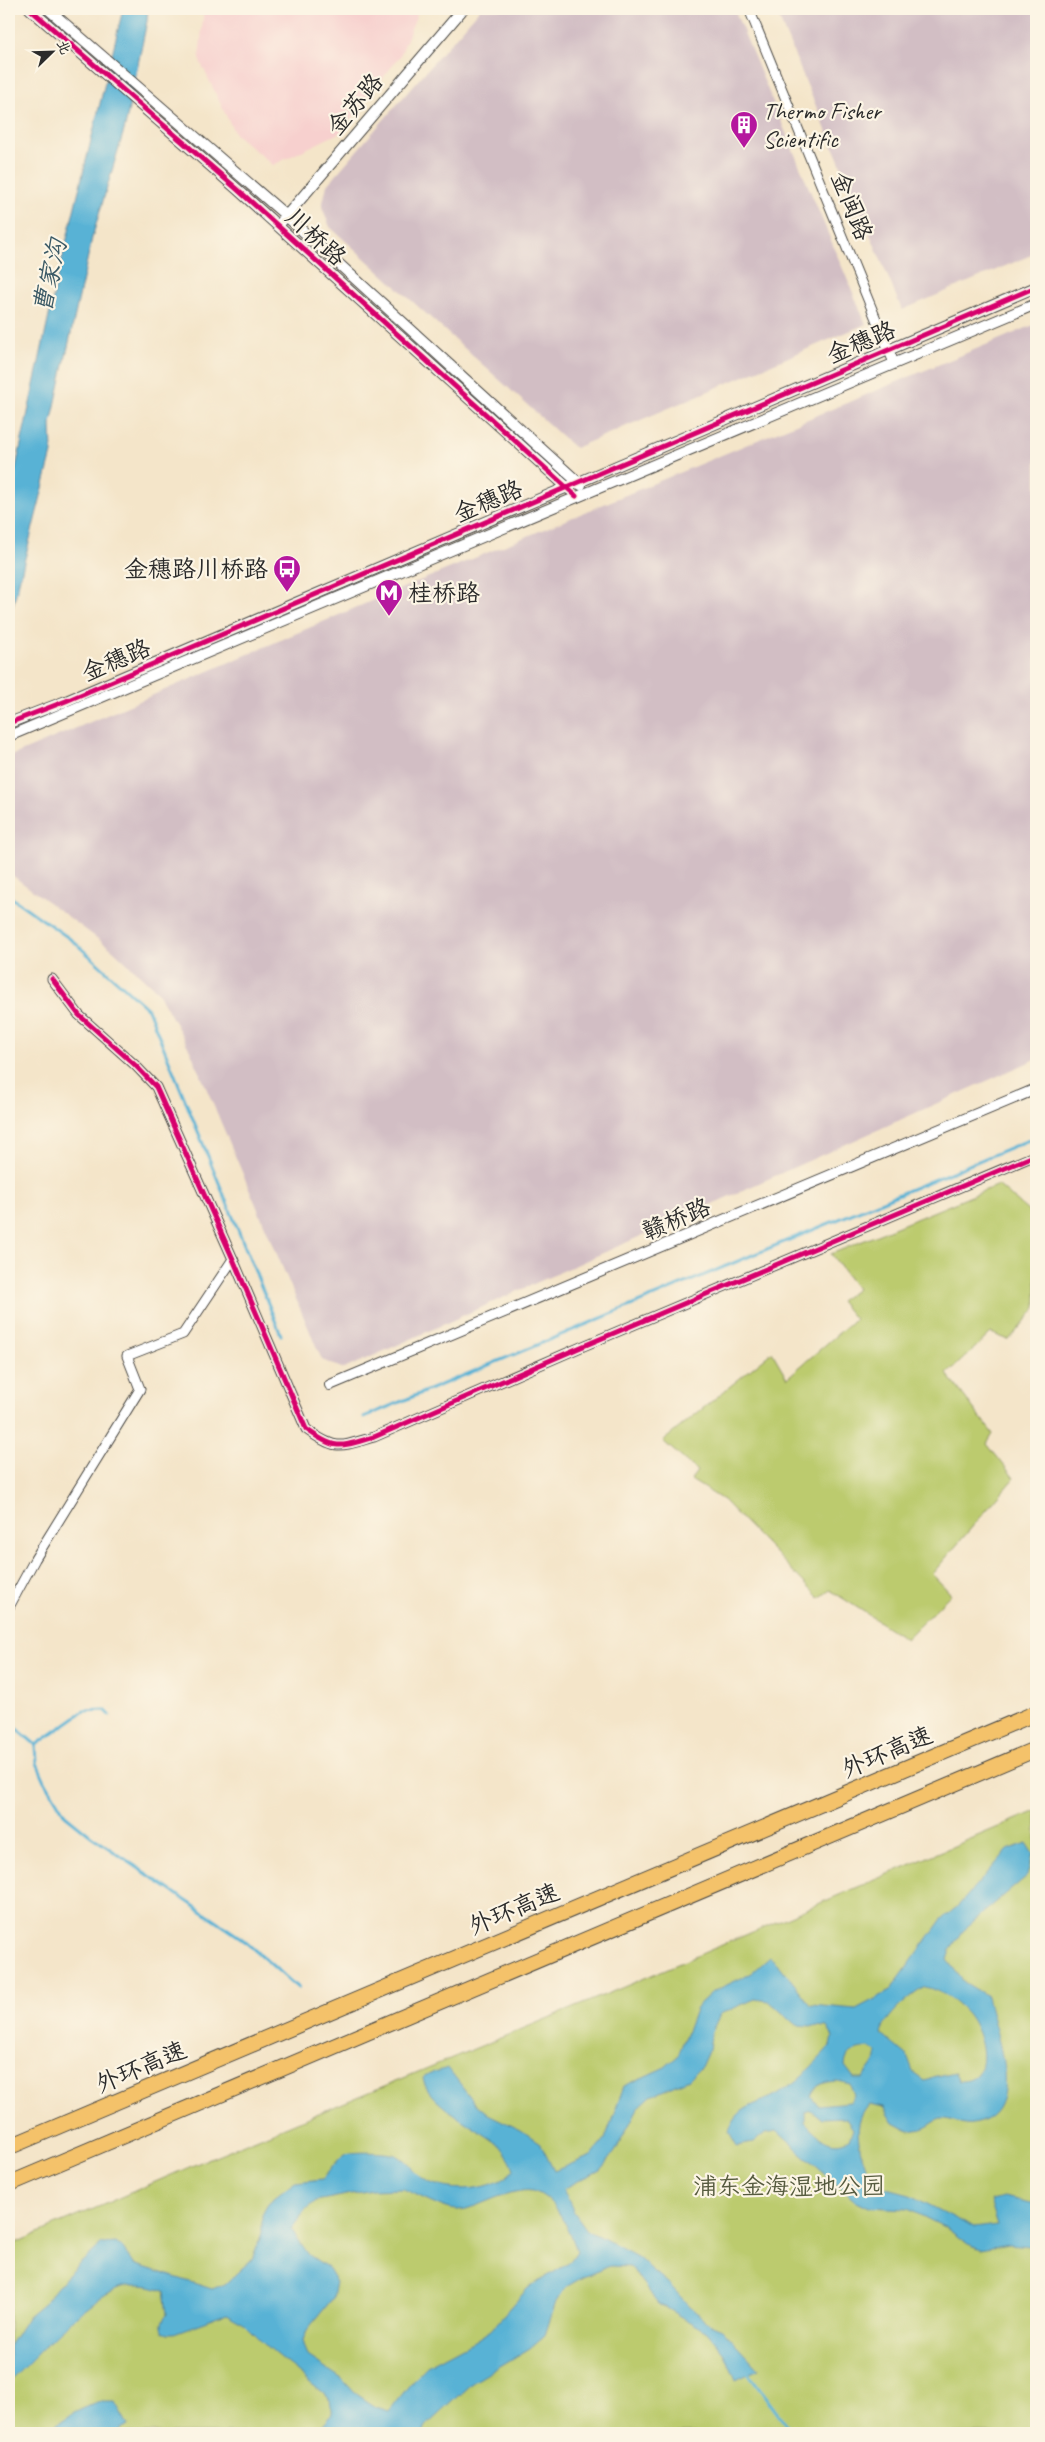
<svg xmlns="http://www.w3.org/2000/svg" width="1045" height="2442" viewBox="0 0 1045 2442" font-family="Caveat,'LXGW WenKai TC',sans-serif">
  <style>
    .built { fill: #f7d0ce }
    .industrial { fill: #d2bec4 }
    .green { fill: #bccb6e; stroke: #747b4c }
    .water { fill: #58b2d5; stroke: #426e80; fill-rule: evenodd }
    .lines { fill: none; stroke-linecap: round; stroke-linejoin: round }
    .stream { stroke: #58b2d5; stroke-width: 3 }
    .minor-casing { stroke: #494743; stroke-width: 11 }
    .tertiary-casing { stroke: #494743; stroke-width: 12 }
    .motorway-casing { stroke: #494743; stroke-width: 17 }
    .minor { stroke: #fff; stroke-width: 9 }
    .tertiary { stroke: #fff; stroke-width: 10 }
    .motorway { stroke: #f4c26a; stroke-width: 15 }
    .cycleway-casing { stroke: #fcf5e5; stroke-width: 8 }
    .cycleway { stroke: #d6006c; stroke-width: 5 }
    .labels { text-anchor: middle; stroke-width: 4.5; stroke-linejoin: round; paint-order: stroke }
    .street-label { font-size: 24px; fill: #2b2b2b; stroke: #fcf5e5 }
    .poi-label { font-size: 24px; fill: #2b2b2b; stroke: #fcf5e5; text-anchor: start }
    .park-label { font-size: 24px; fill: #565b3f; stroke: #fcf5e5 }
    .water-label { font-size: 25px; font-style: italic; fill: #3b5a66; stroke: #fcf5e5 }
  </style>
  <rect width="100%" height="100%" fill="#fcf5e5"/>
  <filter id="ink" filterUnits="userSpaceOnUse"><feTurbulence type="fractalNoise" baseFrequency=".02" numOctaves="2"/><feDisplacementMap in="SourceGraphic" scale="10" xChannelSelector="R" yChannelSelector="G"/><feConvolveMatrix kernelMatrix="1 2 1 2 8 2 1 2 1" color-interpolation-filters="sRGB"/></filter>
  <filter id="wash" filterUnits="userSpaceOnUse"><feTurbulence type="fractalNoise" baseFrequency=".0096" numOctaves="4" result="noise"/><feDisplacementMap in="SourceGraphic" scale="20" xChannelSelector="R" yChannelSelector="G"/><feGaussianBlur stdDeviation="1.12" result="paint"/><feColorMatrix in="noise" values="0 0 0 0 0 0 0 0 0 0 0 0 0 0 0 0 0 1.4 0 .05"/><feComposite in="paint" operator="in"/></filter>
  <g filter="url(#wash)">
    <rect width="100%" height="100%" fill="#f4e5c9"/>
    <polygon class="built" points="204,9 419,9 400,56 341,132 273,165 235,134 199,59"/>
    <g class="industrial">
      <polygon points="480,9 734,9 866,324 575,448 330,227 322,207 327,185"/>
      <polygon points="775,9 1036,9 1036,253 902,310"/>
      <polygon points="1036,324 1036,1059 344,1369 322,1360 191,1052 158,992 113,950 9,873 9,757 369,602"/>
    </g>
    <g class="green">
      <polygon points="998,1185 1036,1218 1036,1308 1009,1340 991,1333 947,1374 993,1434 987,1444 1014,1478 932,1574 951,1594 906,1639 830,1590 819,1598 723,1500 691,1480 697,1471 663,1441 772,1352 787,1378 855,1319 840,1301 857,1289 831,1254"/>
      <polygon points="1036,1811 1036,2433 9,2433 9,2246 210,2158 619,1989"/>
    </g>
    <g class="water">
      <polygon points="123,9 148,9 147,21 125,127 92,238 51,424 52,453 9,621 9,499 56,284"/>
      <path d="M1026,1843L1033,1854L1027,1876L962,1931L950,1950L947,1960L964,1982L987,1996C994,2030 1030,2115 972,2124C962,2126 951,2118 941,2119C936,2120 930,2126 924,2128C920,2130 914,2130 909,2131L894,2123L884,2107L869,2104C847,2128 864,2158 872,2185L910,2195L974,2228L998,2225L990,2200L1004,2197L1036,2204V2250L1030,2246L1008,2244L981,2249L968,2244L946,2228L908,2209L868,2207L854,2200L777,2131L765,2133L753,2143L737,2146L729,2132C737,2104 758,2106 779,2093C798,2082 816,2062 831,2046L833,2037L827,2027L796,2025L769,2001L755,1999L720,2014L712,2031L709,2049L701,2067L689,2079L651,2096L638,2108L615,2152L600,2170L563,2189L574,2212L587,2230L637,2257L668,2283L690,2307L710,2324L722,2329L759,2369L736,2380L725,2354L707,2332L659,2304L630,2267L610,2266L583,2277L566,2287L556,2302L545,2335L530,2348L472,2383L426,2426L423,2433H315L333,2413L330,2402L325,2395L267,2347L244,2324L226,2314L174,2333H164C160,2325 162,2320 167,2314L164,2291C149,2283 127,2283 112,2291C77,2309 38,2354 9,2382V2346L28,2316L46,2301L66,2276L102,2244L116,2243L123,2248L134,2264L212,2289L225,2284L252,2259L262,2233V2215L269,2202L295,2182L322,2179C329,2173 338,2157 346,2154C355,2151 386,2152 396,2155C408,2160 414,2173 425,2180C449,2194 497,2192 514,2169C510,2159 501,2145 491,2139C473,2126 425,2101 423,2078L434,2072L448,2068L475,2103L488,2114L521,2130L540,2143L554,2171L591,2156L605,2139L624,2086L665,2067L678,2056L696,2007L712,1992L752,1973L770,1957L780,1966L811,2005L856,2009L890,1991L941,1920L958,1906L1008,1850ZM925,1987C939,1990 955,2000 965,2011C982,2029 997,2082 959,2081L955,2073L924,2080L913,2072L907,2056L881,2034C884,2017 911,1995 925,1987ZM869,2048L877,2052V2059L863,2078H854L845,2066C846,2051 856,2050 869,2048ZM837,2081L850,2084L854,2095L850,2102L818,2105L811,2096C816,2084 824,2082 837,2081ZM811,2110L822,2119L846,2118L853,2128L849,2139C830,2150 818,2135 805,2122V2112ZM403,2189C417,2194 444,2210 457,2210C470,2210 486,2201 498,2197C507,2194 522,2189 532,2191C555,2196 570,2231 577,2251L569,2263L528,2288L491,2330L474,2341L427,2366L415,2378L389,2411L376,2407L355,2393L342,2379L308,2356L303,2340L307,2330L333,2298L336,2282L327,2267L309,2255L291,2229L306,2210L316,2201L372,2190Z"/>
      <path d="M100,2402H115L128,2425L114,2433H46C63,2418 79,2409 100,2402Z"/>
    </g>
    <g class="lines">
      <g class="stream">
        <polyline points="9,896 73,941 148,1009 281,1335"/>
        <polyline points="364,1417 1036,1137"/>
        <polyline points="9,1722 36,1745 84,1711 105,1710 110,1715"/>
        <polyline points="36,1745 37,1763 45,1781 65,1815 91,1836 241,1938 298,1988"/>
        <polyline points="747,2372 792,2433"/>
      </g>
    </g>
  </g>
  <g filter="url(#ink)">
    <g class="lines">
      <defs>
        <g id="minor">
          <polyline points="749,9 894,363"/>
          <path d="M52,979L79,1015L135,1065L156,1087L233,1259L306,1429C336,1451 339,1447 374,1437L581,1347L1036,1155"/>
          <polyline points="9,1607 35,1559 140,1389 127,1356 183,1334 233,1259"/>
        </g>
        <g id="tertiary">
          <polyline points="30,9 237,189 570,490"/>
          <polyline points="48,9 282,212 581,485"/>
          <polyline points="282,221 463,9"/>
          <polyline points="9,723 66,701 1036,287"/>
          <polyline points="9,736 1036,304"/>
          <polyline points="330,1385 1036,1089"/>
        </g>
        <g id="motorway">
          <polyline points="9,2147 1036,1713"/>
          <polyline points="9,2184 1036,1749"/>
        </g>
      </defs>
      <use href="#minor" class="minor-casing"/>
      <use href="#tertiary" class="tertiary-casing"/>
      <use href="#motorway" class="motorway-casing"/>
      <use href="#minor" class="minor"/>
      <use href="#tertiary" class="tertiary"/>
      <use href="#motorway" class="motorway"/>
      <defs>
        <g id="cycleway">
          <polyline points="30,9 237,189 576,496"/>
          <polyline points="9,723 66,701 1036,287"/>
          <path d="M52,979L79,1015L135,1065L156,1087L233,1259L306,1429C336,1451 339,1447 374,1437L581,1347L1036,1155"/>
        </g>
      </defs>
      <use href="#cycleway" class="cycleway-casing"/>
      <use href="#cycleway" class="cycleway"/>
    </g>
  </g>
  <defs>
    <symbol id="building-pin" viewBox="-11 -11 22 30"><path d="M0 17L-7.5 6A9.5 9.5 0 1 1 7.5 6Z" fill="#b5179e" stroke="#fcf5e5"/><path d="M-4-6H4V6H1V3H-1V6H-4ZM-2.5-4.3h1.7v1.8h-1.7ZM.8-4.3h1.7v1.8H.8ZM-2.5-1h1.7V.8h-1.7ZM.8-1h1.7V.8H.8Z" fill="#fff"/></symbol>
    <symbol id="bus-pin" viewBox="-11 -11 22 30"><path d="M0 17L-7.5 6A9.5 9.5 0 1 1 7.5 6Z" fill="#b5179e" stroke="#fcf5e5"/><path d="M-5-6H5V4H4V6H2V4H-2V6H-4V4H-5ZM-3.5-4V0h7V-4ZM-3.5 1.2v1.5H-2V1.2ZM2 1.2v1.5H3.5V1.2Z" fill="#fff"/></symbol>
    <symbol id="metro-pin" viewBox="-11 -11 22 30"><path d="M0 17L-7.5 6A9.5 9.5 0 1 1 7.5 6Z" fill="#b5179e" stroke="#fcf5e5"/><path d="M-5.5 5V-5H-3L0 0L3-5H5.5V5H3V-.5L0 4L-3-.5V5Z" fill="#fff"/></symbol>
  </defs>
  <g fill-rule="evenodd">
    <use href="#building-pin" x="728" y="109" width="32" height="43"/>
    <use href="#bus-pin" x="271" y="553" width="32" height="43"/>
    <use href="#metro-pin" x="373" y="577" width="32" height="43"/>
  </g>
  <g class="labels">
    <g class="street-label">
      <text transform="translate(355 104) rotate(-50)" y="8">金苏路</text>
      <text transform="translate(852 206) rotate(68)" y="8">金闽路</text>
      <text transform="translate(316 237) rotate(42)" y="8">川桥路</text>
      <text transform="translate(861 342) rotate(-23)" y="8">金穗路</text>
      <text transform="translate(488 501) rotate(-23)" y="8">金穗路</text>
      <text transform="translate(116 660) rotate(-23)" y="8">金穗路</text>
      <text transform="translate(676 1219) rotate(-23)" y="8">赣桥路</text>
      <text transform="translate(887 1752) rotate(-23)" y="8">外环高速</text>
      <text transform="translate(514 1909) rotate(-23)" y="8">外环高速</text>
      <text transform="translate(141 2067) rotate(-23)" y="8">外环高速</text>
    </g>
    <g class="poi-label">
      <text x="763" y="119">Thermo Fisher<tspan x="763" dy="28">Scientific</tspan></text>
      <text x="268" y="577" text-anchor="end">金穗路川桥路</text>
      <text x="408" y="601">桂桥路</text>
    </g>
    <g class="park-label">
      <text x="789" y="2194">浦东金海湿地公园</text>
    </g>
    <g class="water-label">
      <text transform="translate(49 276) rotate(-77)" y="9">曹家沟</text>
    </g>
  </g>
  <rect width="1045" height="2442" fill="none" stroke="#fcf5e5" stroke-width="30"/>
  <g transform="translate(52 52) rotate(67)" stroke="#fcf5e5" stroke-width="4" paint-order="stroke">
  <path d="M0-4L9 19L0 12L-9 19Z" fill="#2b2b2b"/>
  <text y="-8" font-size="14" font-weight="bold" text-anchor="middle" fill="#2b2b2b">北</text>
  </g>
</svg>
